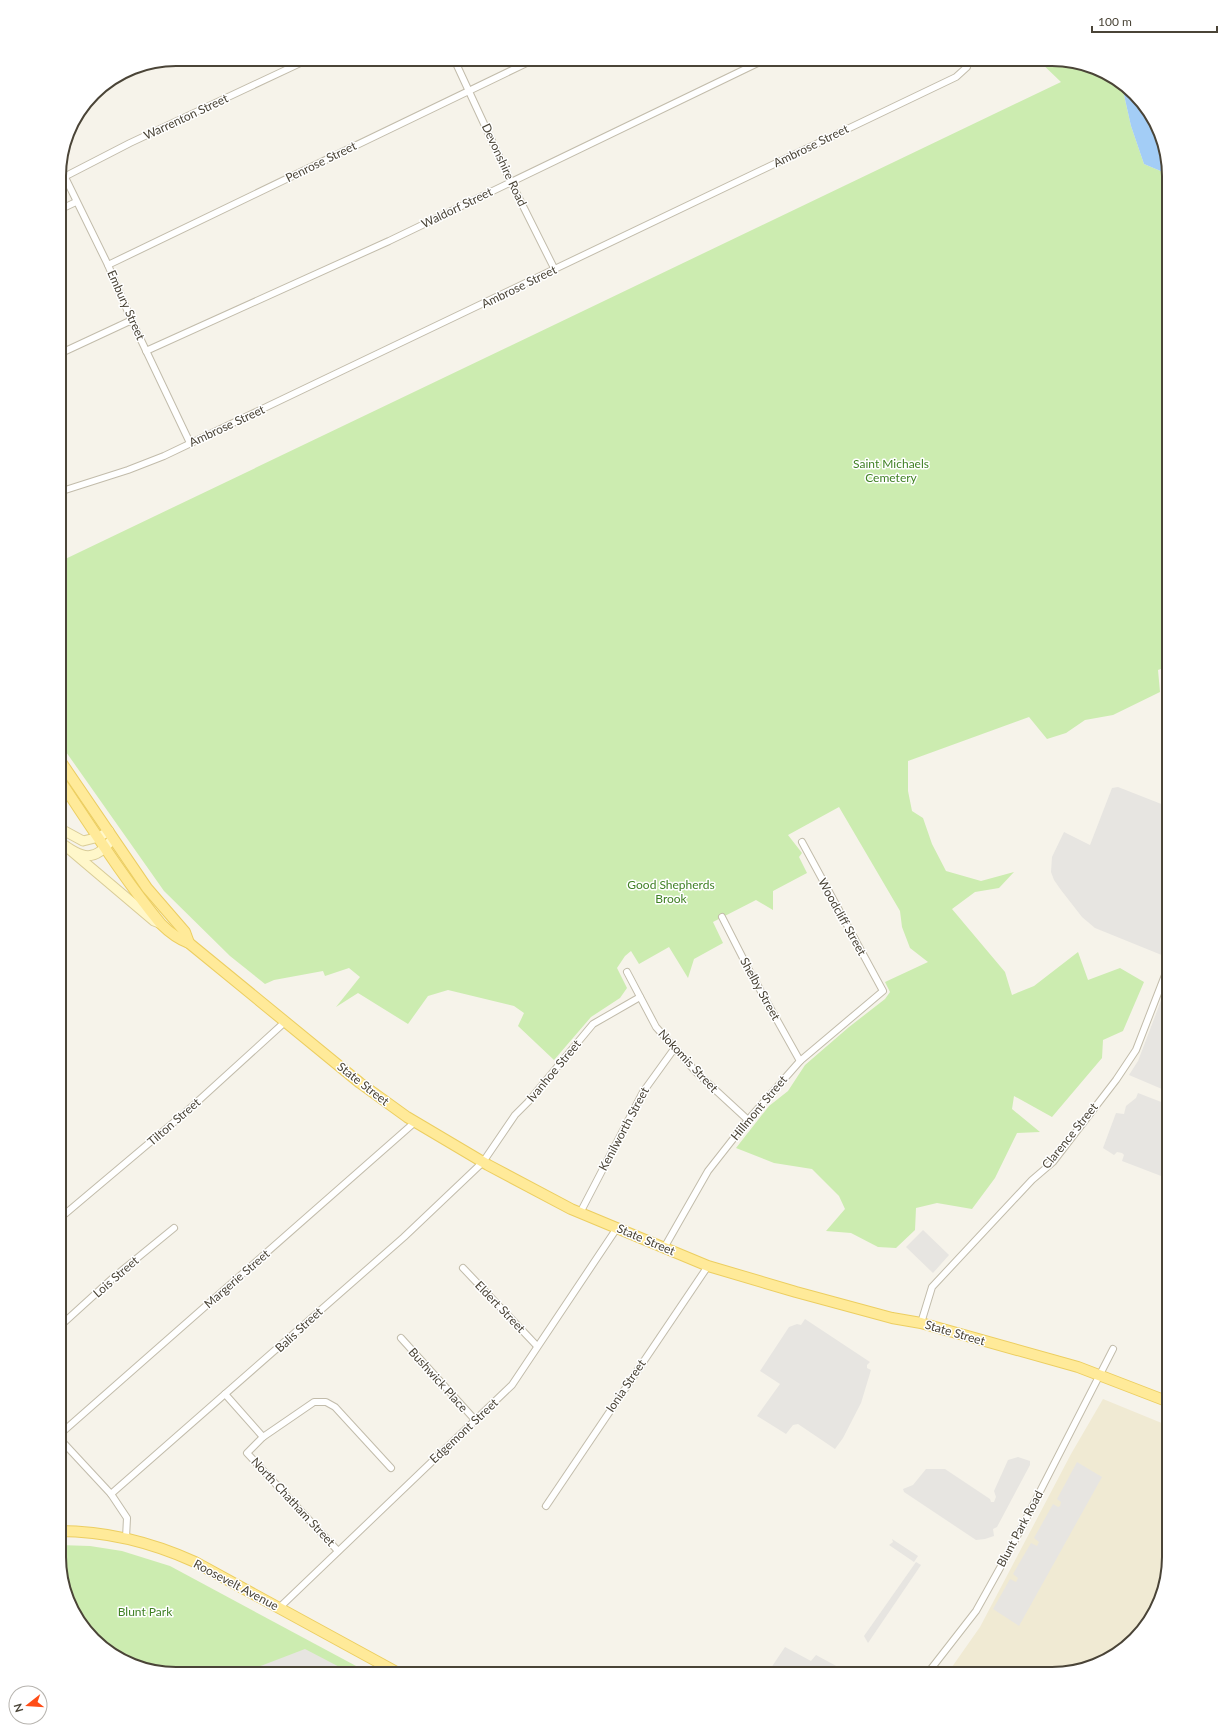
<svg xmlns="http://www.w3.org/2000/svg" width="1228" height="1733" viewBox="0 0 1228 1733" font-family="Lato,sans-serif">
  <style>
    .education { fill: #f0ead3 }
    .green { fill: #ccecb0 }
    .parking { fill: #e7e5e1 }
    .water { fill: #a3cdf6 }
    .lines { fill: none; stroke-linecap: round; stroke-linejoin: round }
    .minor-casing { stroke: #c2bcab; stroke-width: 8 }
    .secondary-casing { stroke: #d9cc97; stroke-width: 11 }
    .primary-casing { stroke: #ecce61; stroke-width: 12 }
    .minor { stroke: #fff; stroke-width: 6 }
    .secondary { stroke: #fff7ca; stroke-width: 9 }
    .primary { stroke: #ffea99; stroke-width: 10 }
    .labels { text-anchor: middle; stroke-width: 3; stroke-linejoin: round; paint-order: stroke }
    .street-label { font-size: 12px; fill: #4a4437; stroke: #fff }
    .park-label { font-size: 12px; fill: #408125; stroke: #fff }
    .rim { fill: none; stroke: #4a4437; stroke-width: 2 }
  </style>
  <rect width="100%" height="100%" fill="#f6f3ea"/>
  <polygon class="education" points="1103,1399 1169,1426 1169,1558 1153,1616 1111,1658 1053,1674 947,1674 980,1627 1071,1454"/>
  <g class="green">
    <polygon points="1037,59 1060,59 1111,75 1122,86 1131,126 1144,164 1163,172 1169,182 1169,666 1158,670 1160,692 1113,715 1085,720 1066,733 1047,739 1029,717 908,761 908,791 912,811 923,818 932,844 946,871 981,881 1014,872 999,888 975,892 952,909 1005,972 1012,995 1034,986 1078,952 1088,980 1120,968 1144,982 1123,1031 1103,1040 1102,1058 1052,1117 1014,1096 1012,1109 1040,1132 1017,1133 995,1178 972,1209 937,1203 916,1208 915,1230 896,1248 878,1247 851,1233 826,1231 845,1209 839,1196 812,1169 774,1163 736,1148 769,1106 788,1091 805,1065 849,1027 885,999 890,992 885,982 928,962 910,948 902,927 900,911 839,807 788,835 802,853 799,857 807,873 773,891 773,910 756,900 713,922 723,943 694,959 688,978 669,947 639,964 631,951 625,956 617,968 627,988 620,998 591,1017 554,1060 518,1026 524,1013 514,1006 448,990 428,996 408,1024 358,993 336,1007 360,977 349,968 325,976 323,971 274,980 265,984 230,956 164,891 59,742 59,562 1061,82"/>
    <polygon points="59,1545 90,1546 122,1551 170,1566 371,1674 168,1674 117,1658 75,1616 59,1557"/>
  </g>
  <g class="parking">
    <polygon points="1118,787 1169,807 1169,958 1095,928 1082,917 1061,890 1054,880 1051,872 1052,857 1064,832 1090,845 1112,788"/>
    <polygon points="1165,990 1169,991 1169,1092 1129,1075 1138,1061"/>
    <polygon points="1138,1093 1169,1105 1169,1179 1122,1161 1124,1155 1122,1153 1117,1152 1114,1155 1103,1148 1116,1113 1124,1114 1126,1106 1136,1098"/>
    <polygon points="923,1230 949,1255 933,1273 906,1247"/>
    <polygon points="805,1319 870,1362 867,1365 867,1368 871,1370 861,1403 843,1438 835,1449 798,1424 793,1425 786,1434 757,1416 780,1384 760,1371 789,1327 797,1324 801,1325"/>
    <polygon points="1018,1457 1030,1461 1030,1465 997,1527 993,1529 994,1536 985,1539 976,1540 904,1492 903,1489 913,1485 926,1469 945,1469 990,1499 991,1502 994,1502 996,1497 994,1491 1008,1460"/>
    <polygon points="1077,1462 1102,1477 1019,1626 993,1609 1010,1579 1016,1582 1018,1578 1013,1574 1031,1543 1037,1546 1039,1542 1034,1538 1053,1504 1058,1507 1060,1506 1061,1502 1057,1499"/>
    <polygon points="892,1539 918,1556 914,1562 889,1545 893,1542"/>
    <polygon points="916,1562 921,1565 868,1643 864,1636"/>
    <polygon points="785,1647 811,1661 816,1655 851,1674 767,1674"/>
    <polygon points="305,1649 351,1673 362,1674 248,1674 250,1670"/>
  </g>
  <polygon class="water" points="1122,86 1153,117 1169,176 1169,182 1163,172 1144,164 1131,126"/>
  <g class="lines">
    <defs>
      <g id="minor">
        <polyline points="454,59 511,182 555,270"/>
        <polyline points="60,167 108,265 131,319 190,443"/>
        <polyline points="64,177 130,143 309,59"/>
        <polyline points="59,210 76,202"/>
        <polyline points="108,265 535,59"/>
        <polyline points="146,351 389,241 766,59"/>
        <polyline points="59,354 132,320"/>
        <polyline points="59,492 128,470 164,456 956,77 967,67 964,59"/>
        <polyline points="722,917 749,970 800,1061"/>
        <polyline points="627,972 656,1027 697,1073 748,1120"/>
        <polyline points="580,1213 643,1092 674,1049"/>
        <polyline points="59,1219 186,1112 286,1021"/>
        <polyline points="664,1248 708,1171 748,1120 800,1061 883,991 802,842"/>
        <polyline points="463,1268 537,1346"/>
        <polyline points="921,1323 932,1287 1032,1180 1053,1162 1116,1080 1136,1050 1167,970"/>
        <polyline points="59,1327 114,1277 174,1228"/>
        <polyline points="401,1338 476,1421"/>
        <polyline points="225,1394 263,1437 314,1402 326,1402 335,1407 391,1468"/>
        <polyline points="59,1435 415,1122"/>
        <polyline points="263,1437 247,1453 338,1551"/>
        <polyline points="59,1438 111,1494 127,1518 126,1538"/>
        <polyline points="111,1494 404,1237 483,1162 515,1115 528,1102 593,1024 640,997"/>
        <polyline points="546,1506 708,1266"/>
        <polyline points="279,1608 512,1385 617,1228"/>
        <polyline points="927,1674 976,1611 1010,1550 1113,1349"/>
      </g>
      <g id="secondary">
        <polyline points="59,828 83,841 99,837 109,831"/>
        <path d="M59,841C82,859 95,863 113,838"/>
        <polyline points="69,849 154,921 159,923"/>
      </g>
      <g id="primary">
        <polyline points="59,759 147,888 185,932 189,943"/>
        <path d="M59,779C92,828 124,879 161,924C169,932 178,939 189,943L360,1083L407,1117L488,1165L571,1209L708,1266L796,1292L892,1318L921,1323L1078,1367L1169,1402"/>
        <path d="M59,1531C107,1531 151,1542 195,1562L400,1674"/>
      </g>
    </defs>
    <use href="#minor" class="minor-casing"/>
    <use href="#secondary" class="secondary-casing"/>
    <use href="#primary" class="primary-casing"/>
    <use href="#minor" class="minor"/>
    <use href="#secondary" class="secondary"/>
    <use href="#primary" class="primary"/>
  </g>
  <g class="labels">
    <g class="street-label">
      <text transform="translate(186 117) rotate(-25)" y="4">Warrenton Street</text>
      <text transform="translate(811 146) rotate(-26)" y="4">Ambrose Street</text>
      <text transform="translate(321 162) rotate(-26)" y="4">Penrose Street</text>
      <text transform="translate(504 165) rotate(65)" y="4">Devonshire Road</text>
      <text transform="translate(457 208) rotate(-26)" y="4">Waldorf Street</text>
      <text transform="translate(519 287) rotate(-26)" y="4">Ambrose Street</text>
      <text transform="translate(126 305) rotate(66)" y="4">Embury Street</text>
      <text transform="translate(227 426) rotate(-25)" y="4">Ambrose Street</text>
      <text transform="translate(842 917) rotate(61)" y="4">Woodcliff Street</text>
      <text transform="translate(760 989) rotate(61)" y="4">Shelby Street</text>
      <text transform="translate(688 1061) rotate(47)" y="4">Nokomis Street</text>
      <text transform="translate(554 1071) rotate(-50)" y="4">Ivanhoe Street</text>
      <text transform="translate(363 1084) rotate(38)" y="4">State Street</text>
      <text transform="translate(759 1108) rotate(-50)" y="4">Hillmont Street</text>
      <text transform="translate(174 1122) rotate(-41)" y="4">Tilton Street</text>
      <text transform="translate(624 1129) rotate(-62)" y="4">Kenilworth Street</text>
      <text transform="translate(1070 1136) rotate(-51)" y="4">Clarence Street</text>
      <text transform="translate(646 1240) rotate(23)" y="4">State Street</text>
      <text transform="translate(116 1277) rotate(-41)" y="4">Lois Street</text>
      <text transform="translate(237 1279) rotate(-41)" y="4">Margerie Street</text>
      <text transform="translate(500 1307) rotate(46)" y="4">Eldert Street</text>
      <text transform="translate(299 1330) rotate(-43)" y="4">Balis Street</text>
      <text transform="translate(955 1333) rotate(16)" y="4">State Street</text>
      <text transform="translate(438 1380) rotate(48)" y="4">Bushwick Place</text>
      <text transform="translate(626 1386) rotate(-56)" y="4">Ionia Street</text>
      <text transform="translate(464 1431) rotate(-43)" y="4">Edgemont Street</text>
      <text transform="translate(293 1502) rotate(47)" y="4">North Chatham Street</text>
      <text transform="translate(1020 1529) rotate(-62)" y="4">Blunt Park Road</text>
      <text transform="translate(236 1585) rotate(28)" y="4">Roosevelt Avenue</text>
    </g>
    <g class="park-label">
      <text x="891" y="468">Saint Michaels<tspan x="891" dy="14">Cemetery</tspan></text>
      <text x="671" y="889">Good Shepherds<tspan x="671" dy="14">Brook</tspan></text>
      <text x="145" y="1616">Blunt Park</text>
    </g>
  </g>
  <path d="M0 0H1228V1733H0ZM176 66H1052A110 110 0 0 1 1162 176V1557A110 110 0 0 1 1052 1667H176A110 110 0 0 1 66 1557V176A110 110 0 0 1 176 66Z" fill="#fff" fill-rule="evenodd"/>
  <path class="rim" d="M176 66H1052A110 110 0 0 1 1162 176V1557A110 110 0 0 1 1052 1667H176A110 110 0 0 1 66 1557V176A110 110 0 0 1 176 66Z"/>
  <g transform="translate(28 1705) rotate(253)"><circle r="19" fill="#ffffff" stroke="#b7b4af"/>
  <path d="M0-3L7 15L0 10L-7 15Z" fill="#ff4d17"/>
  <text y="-6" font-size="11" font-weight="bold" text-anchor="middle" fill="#4a4437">N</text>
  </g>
  <path d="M1092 26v6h125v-6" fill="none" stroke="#4a4437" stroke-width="2"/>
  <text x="1098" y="26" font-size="12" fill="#4a4437" stroke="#ffffff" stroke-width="3" paint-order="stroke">100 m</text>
</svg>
